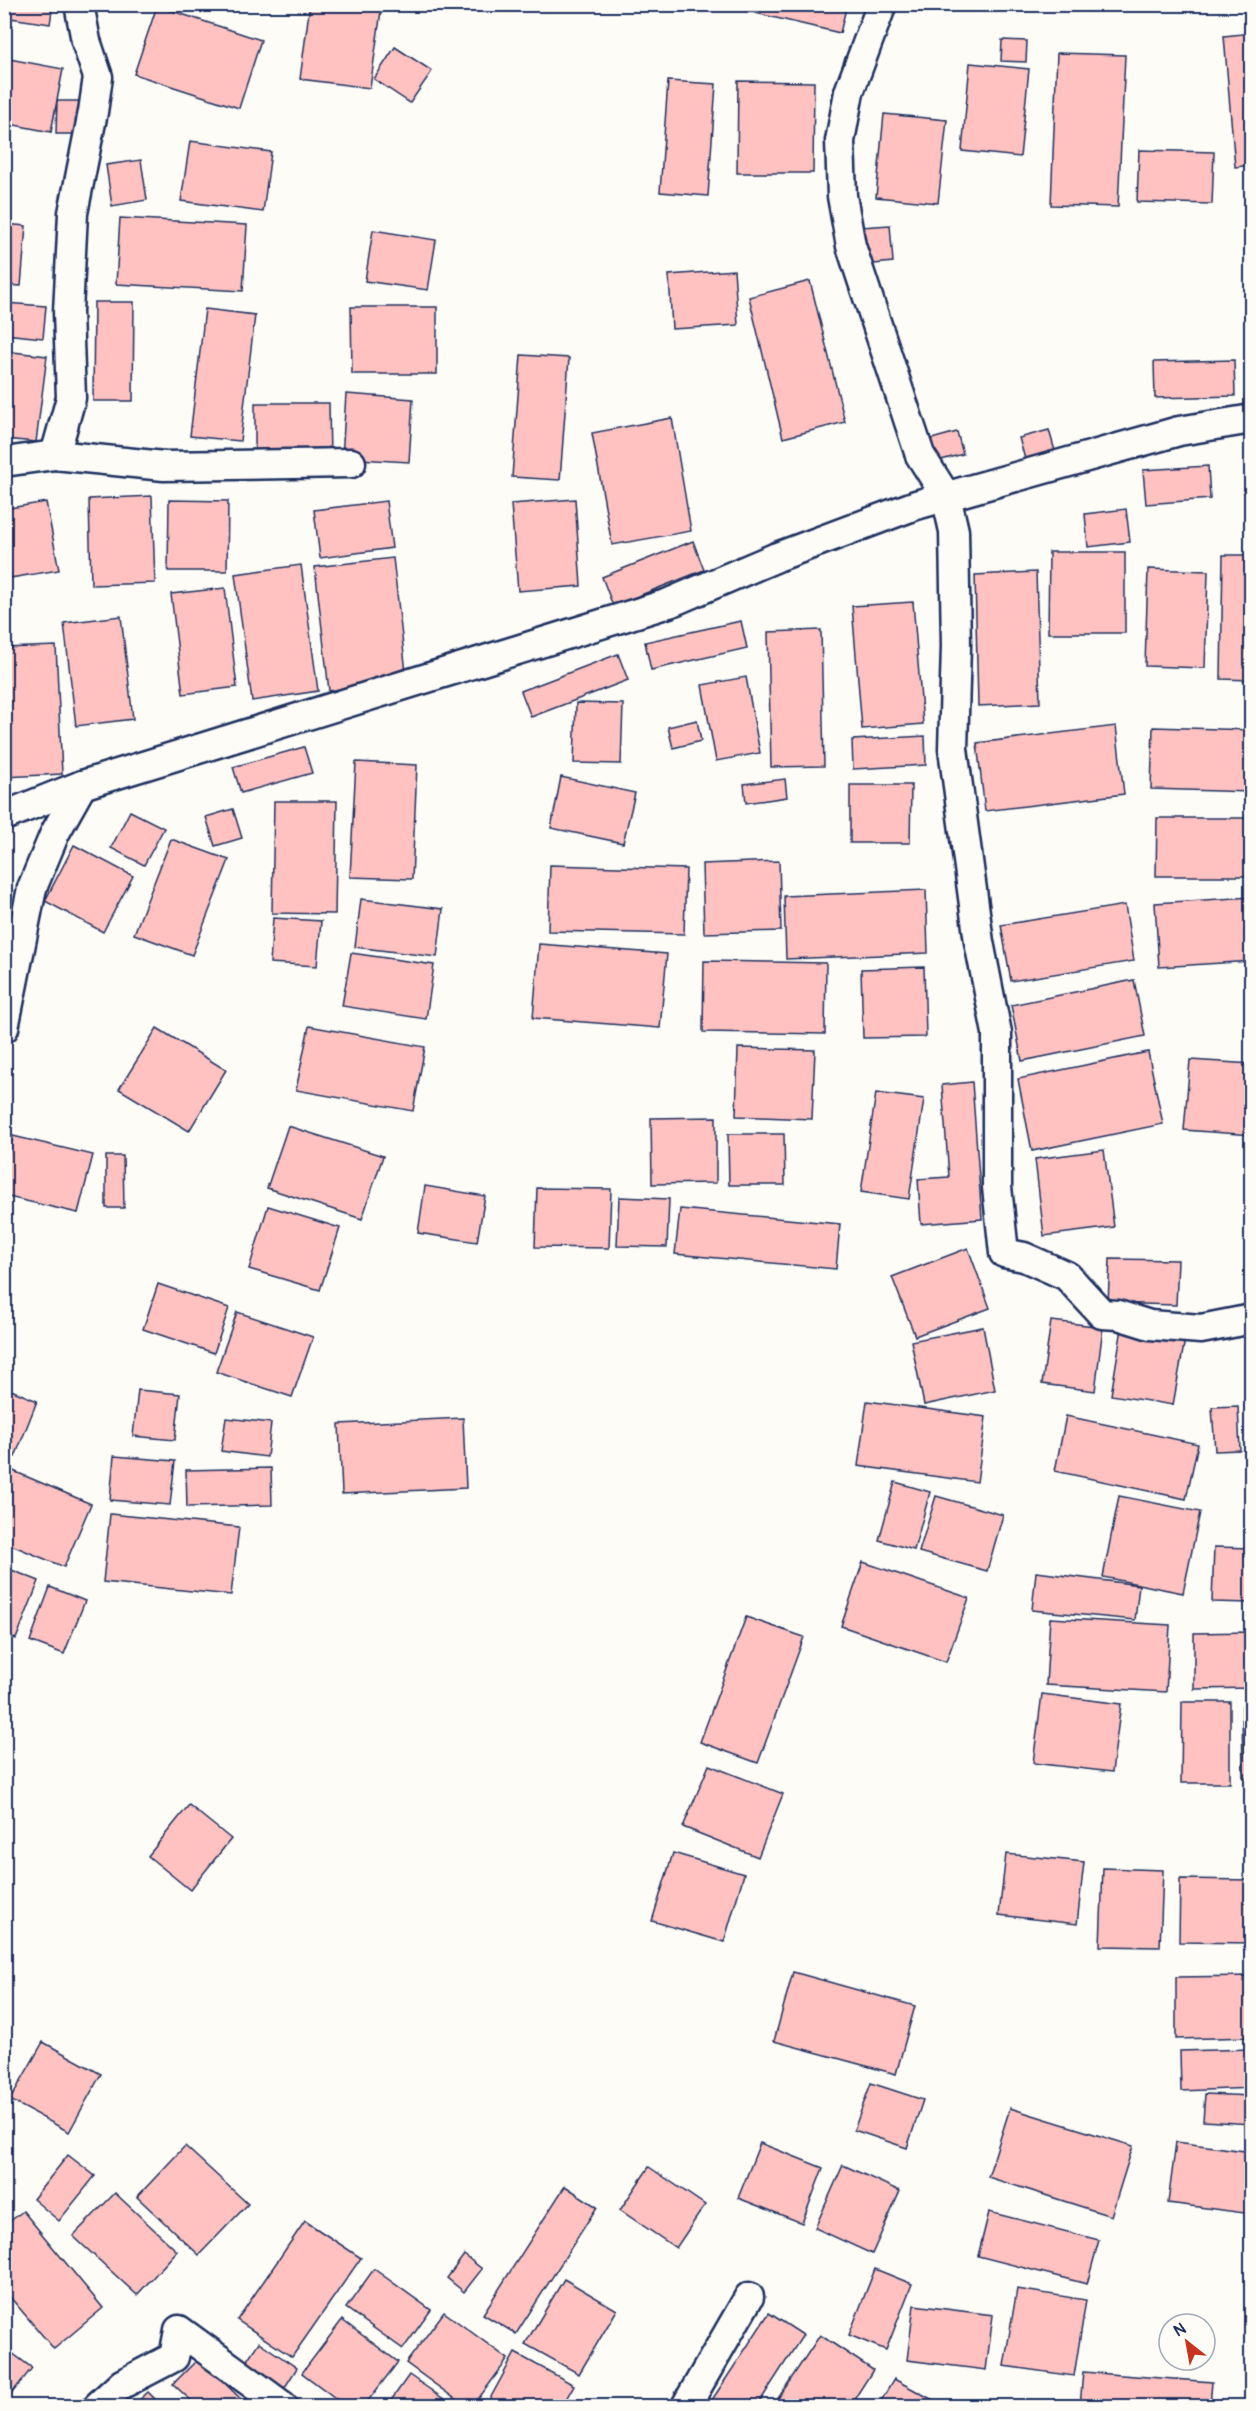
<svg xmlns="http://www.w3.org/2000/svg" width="1256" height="2411" viewBox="0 0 1256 2411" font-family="Pangolin,sans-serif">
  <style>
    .building { fill: #ffc2c0; stroke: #1b2f5e; stroke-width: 1.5 }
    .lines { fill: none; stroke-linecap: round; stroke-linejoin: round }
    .minor-casing { stroke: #1b2f5e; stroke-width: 33 }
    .minor { stroke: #fdfcf7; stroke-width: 28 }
  </style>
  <rect width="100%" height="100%" fill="#fdfcf7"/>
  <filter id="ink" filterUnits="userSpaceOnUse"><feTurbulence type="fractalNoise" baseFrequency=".0167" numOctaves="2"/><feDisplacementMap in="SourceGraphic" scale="12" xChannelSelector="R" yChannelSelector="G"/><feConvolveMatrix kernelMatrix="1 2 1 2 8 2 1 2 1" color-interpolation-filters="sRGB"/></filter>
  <g filter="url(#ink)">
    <g class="building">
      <polygon points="4,4 53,4 50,24 4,17"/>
      <polygon points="310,4 382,4 370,88 300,79"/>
      <polygon points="734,4 847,4 840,33 734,8"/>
      <polygon points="157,6 261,40 239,108 134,74"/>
      <polygon points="1252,33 1252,165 1235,167 1224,36"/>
      <polygon points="1002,40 1027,41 1026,62 1001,61"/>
      <polygon points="395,47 432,71 410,103 374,79"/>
      <polygon points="1057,53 1125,55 1118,207 1051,205"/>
      <polygon points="4,58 63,69 51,132 4,123"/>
      <polygon points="970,63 1029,69 1020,157 962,151"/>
      <polygon points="668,81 716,84 708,196 660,192"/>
      <polygon points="738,81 814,82 813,173 737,173"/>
      <polygon points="57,101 82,101 82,134 56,134"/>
      <polygon points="884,114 947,120 938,203 876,197"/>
      <polygon points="190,141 271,152 263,212 181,201"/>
      <polygon points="1139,150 1214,152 1212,204 1137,202"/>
      <polygon points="141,160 147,200 112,206 106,165"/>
      <polygon points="120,218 247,225 243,291 116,284"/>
      <polygon points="4,224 26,226 21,286 4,285"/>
      <polygon points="890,225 893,262 864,265 861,227"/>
      <polygon points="373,230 436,240 428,290 365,281"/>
      <polygon points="734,270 738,325 672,329 669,275"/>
      <polygon points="810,281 845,422 783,438 749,297"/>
      <polygon points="94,302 134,302 133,401 93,401"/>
      <polygon points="4,303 46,306 43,338 4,334"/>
      <polygon points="351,307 437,307 437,374 352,374"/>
      <polygon points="205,309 255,315 240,441 190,436"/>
      <polygon points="4,351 47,356 36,442 4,439"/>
      <polygon points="521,355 569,358 560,480 512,477"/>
      <polygon points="1234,360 1235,396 1155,398 1154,362"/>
      <polygon points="346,394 413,399 409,462 342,458"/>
      <polygon points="255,403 329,403 330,458 255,458"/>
      <polygon points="672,418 691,531 612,545 592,433"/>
      <polygon points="1049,430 1055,451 1025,459 1019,438"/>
      <polygon points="957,432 963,454 934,462 928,440"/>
      <polygon points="1208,466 1210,499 1146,504 1143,470"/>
      <polygon points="152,496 155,583 91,585 89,499"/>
      <polygon points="575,499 581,586 518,591 511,504"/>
      <polygon points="169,500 228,501 227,571 168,571"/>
      <polygon points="386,501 392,548 320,558 314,510"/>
      <polygon points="46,502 59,570 4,579 4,509"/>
      <polygon points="1126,509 1130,542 1088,547 1085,514"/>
      <polygon points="693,541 704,570 613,606 602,577"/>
      <polygon points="1049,552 1125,552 1125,633 1048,633"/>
      <polygon points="1223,555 1252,555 1252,680 1221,679"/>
      <polygon points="393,558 407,681 329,691 315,567"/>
      <polygon points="301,565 318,691 252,701 235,574"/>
      <polygon points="1148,569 1208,571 1205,668 1145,666"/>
      <polygon points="1036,572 1040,703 978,706 975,575"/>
      <polygon points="225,588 237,687 183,694 171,594"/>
      <polygon points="913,602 923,724 862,729 852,606"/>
      <polygon points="121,616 133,719 76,726 64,623"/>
      <polygon points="741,621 747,648 651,670 645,642"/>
      <polygon points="821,630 824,766 771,767 768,632"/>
      <polygon points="56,646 62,774 4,777 4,648"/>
      <polygon points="618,654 628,680 531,717 521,691"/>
      <polygon points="746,677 760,753 716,761 702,685"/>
      <polygon points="576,703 623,704 621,764 574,763"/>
      <polygon points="697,720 701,741 673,748 668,727"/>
      <polygon points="1116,726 1124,794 985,811 977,743"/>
      <polygon points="1153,727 1252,730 1252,792 1151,789"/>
      <polygon points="925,736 926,765 853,769 852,740"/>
      <polygon points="304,747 312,773 241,793 233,767"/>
      <polygon points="356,762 417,765 412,879 350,877"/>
      <polygon points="561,777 635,793 623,843 551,828"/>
      <polygon points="785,779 787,797 746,803 744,784"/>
      <polygon points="850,785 911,785 910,843 850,843"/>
      <polygon points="274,801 337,801 335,914 272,913"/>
      <polygon points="233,809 242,838 215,846 206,817"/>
      <polygon points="130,811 164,828 144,865 111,848"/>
      <polygon points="1157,818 1252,818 1252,876 1156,876"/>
      <polygon points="171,839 229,860 192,955 134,934"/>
      <polygon points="74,845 133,876 103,932 45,901"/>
      <polygon points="779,861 781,931 704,933 702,864"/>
      <polygon points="550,865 686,869 684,934 548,931"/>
      <polygon points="926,890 928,953 786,959 784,896"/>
      <polygon points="1252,897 1252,961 1159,967 1155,903"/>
      <polygon points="361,899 443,909 437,957 355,947"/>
      <polygon points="1125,905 1134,961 1011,981 1001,925"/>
      <polygon points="273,918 321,921 317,966 270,963"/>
      <polygon points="539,944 667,954 660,1028 533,1018"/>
      <polygon points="351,953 434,965 426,1019 342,1006"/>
      <polygon points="704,961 826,963 825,1034 703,1032"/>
      <polygon points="924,967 926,1037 863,1038 861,969"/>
      <polygon points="1134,980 1145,1036 1022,1061 1011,1005"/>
      <polygon points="309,1026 425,1047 413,1111 296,1090"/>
      <polygon points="157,1028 226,1070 189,1131 119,1089"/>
      <polygon points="738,1048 815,1050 812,1119 736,1116"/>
      <polygon points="1148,1052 1163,1124 1032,1151 1018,1079"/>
      <polygon points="1190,1060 1252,1064 1252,1135 1184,1130"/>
      <polygon points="972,1082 982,1219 921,1224 918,1179 949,1177 942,1085"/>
      <polygon points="876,1093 924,1099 909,1199 861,1192"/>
      <polygon points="716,1117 716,1183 652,1184 651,1118"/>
      <polygon points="288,1126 383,1156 362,1219 267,1188"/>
      <polygon points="728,1134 784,1134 785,1185 729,1185"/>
      <polygon points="13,1136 93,1155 78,1213 4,1196 4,1172"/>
      <polygon points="1104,1150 1114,1227 1044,1236 1035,1159"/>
      <polygon points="106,1156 123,1156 124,1208 106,1208"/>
      <polygon points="425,1186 485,1196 477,1242 418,1233"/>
      <polygon points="537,1188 611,1189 609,1248 535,1247"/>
      <polygon points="619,1197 669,1199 667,1247 617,1246"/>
      <polygon points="268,1206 340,1228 320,1290 249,1269"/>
      <polygon points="680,1209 840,1224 836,1269 675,1254"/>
      <polygon points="968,1248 990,1308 915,1336 892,1277"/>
      <polygon points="1110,1259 1178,1260 1176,1305 1108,1303"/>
      <polygon points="158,1284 229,1308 214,1353 143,1329"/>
      <polygon points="237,1312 313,1337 292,1397 216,1372"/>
      <polygon points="1051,1321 1103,1327 1095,1391 1042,1384"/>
      <polygon points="983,1327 995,1390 924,1405 911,1341"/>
      <polygon points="1122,1328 1185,1339 1173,1405 1111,1395"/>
      <polygon points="4,1387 37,1401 15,1457 4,1453"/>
      <polygon points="138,1390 180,1394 175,1440 133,1436"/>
      <polygon points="867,1401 986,1417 977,1482 858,1466"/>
      <polygon points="1238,1406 1240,1450 1215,1451 1212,1407"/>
      <polygon points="1066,1416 1198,1444 1186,1499 1055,1471"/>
      <polygon points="226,1418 271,1423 267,1457 221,1451"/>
      <polygon points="463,1418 466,1488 342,1494 339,1424"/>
      <polygon points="114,1456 175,1461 170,1505 110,1500"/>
      <polygon points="4,1467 91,1504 64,1567 4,1542"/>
      <polygon points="271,1468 272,1505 187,1507 186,1470"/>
      <polygon points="895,1482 930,1492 914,1550 879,1540"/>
      <polygon points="936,1496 1003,1515 987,1571 919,1552"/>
      <polygon points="1119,1496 1200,1512 1183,1593 1103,1577"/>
      <polygon points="110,1514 239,1527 231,1595 103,1582"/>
      <polygon points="1214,1547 1252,1548 1252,1603 1212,1602"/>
      <polygon points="863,1562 969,1598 946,1662 841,1626"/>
      <polygon points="4,1567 39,1581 16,1639 4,1634"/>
      <polygon points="1036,1572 1139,1585 1135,1620 1032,1610"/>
      <polygon points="50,1587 85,1601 64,1654 30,1641"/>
      <polygon points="746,1617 804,1637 758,1763 700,1742"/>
      <polygon points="1050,1618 1170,1625 1166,1692 1046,1685"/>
      <polygon points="1252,1632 1252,1688 1194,1689 1194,1633"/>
      <polygon points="1042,1694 1121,1704 1112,1772 1033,1763"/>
      <polygon points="1182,1702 1230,1702 1230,1783 1181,1783"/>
      <polygon points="1242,1706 1252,1706 1252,1778 1243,1778"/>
      <polygon points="709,1765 783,1794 758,1857 683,1827"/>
      <polygon points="189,1805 231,1839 190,1890 148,1856"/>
      <polygon points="673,1853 744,1874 724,1942 652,1921"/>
      <polygon points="1006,1854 1084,1862 1077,1924 999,1915"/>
      <polygon points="1103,1868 1163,1870 1160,1947 1100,1946"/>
      <polygon points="1180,1879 1252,1880 1252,1943 1179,1942"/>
      <polygon points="793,1972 915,2006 896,2074 774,2041"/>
      <polygon points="1252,1976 1252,2037 1176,2039 1176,1977"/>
      <polygon points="43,2042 101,2074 69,2132 10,2100"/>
      <polygon points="1252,2049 1252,2088 1181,2091 1180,2051"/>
      <polygon points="871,2083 923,2100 907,2148 854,2130"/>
      <polygon points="1205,2094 1252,2096 1252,2124 1203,2121"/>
      <polygon points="1010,2108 1133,2146 1111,2216 988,2177"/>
      <polygon points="1176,2142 1252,2152 1252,2214 1168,2203"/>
      <polygon points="760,2143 823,2168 802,2223 738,2198"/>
      <polygon points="185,2146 248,2204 199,2255 137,2197"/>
      <polygon points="68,2155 95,2176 59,2221 33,2199"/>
      <polygon points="843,2165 900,2191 872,2254 815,2228"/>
      <polygon points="649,2167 705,2205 676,2248 620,2210"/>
      <polygon points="565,2186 597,2207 516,2334 483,2314"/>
      <polygon points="115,2193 177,2251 137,2295 73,2236"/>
      <polygon points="23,2211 103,2308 54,2349 4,2290 4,2226"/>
      <polygon points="989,2212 1099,2240 1087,2284 978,2256"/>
      <polygon points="305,2221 361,2258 292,2357 237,2320"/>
      <polygon points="464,2255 482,2269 464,2292 447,2278"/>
      <polygon points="374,2269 431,2310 403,2349 346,2308"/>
      <polygon points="875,2269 912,2284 886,2350 849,2335"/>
      <polygon points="564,2279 617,2310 579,2374 525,2344"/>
      <polygon points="1017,2289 1086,2300 1074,2376 1004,2366"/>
      <polygon points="914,2305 993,2315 986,2370 907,2360"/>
      <polygon points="444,2312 508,2359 473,2406 465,2406 406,2363"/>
      <polygon points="769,2313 803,2335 757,2406 708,2406"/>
      <polygon points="342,2320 398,2362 364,2406 346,2406 302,2373"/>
      <polygon points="820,2335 873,2370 850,2406 773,2406"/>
      <polygon points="259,2342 297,2368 282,2392 243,2366"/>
      <polygon points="4,2347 32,2368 4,2403"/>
      <polygon points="515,2353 574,2385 562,2406 486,2406"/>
      <polygon points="199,2358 248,2406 197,2406 173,2384"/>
      <polygon points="1083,2372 1212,2382 1210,2406 1080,2406"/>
      <polygon points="409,2375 454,2406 387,2406"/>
      <polygon points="894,2379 944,2406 878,2406"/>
      <polygon points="148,2392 162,2406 133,2406"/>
    </g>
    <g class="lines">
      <defs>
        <g id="minor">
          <polyline points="882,4 849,92 840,141 842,196 851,246 920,455 946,496 954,531 956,646 953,749 979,942 997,1033 997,1187 1004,1253 1024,1257 1067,1276 1102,1314 1118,1315 1150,1325 1201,1329 1252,1319"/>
          <polyline points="55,455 71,398 68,312 73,213 93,112 98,77 86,41 79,4"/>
          <polyline points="4,462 55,455 164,466 351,463"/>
          <polyline points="4,816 82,785 669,603 777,557 916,505 1179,431 1252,419"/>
          <polyline points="4,1028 32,888 55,833 82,785"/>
          <polyline points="98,2406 122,2384 174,2357 179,2330 283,2406"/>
          <polyline points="686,2406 749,2297"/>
        </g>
      </defs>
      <use href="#minor" class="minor-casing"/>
      <use href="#minor" class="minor"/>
    </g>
  </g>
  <rect width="1256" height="2411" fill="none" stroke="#fdfcf7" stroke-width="24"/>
  <rect x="12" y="12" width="1232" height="2387" fill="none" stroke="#1b2f5e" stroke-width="2" filter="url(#ink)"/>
  <g transform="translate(1187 2342) rotate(329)"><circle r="28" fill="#fdfcf7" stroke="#a3aaba" stroke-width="1.5"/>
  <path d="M0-4.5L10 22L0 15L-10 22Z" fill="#c8321e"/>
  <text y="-9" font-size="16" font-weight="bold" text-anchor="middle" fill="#1b2f5e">N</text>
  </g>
</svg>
